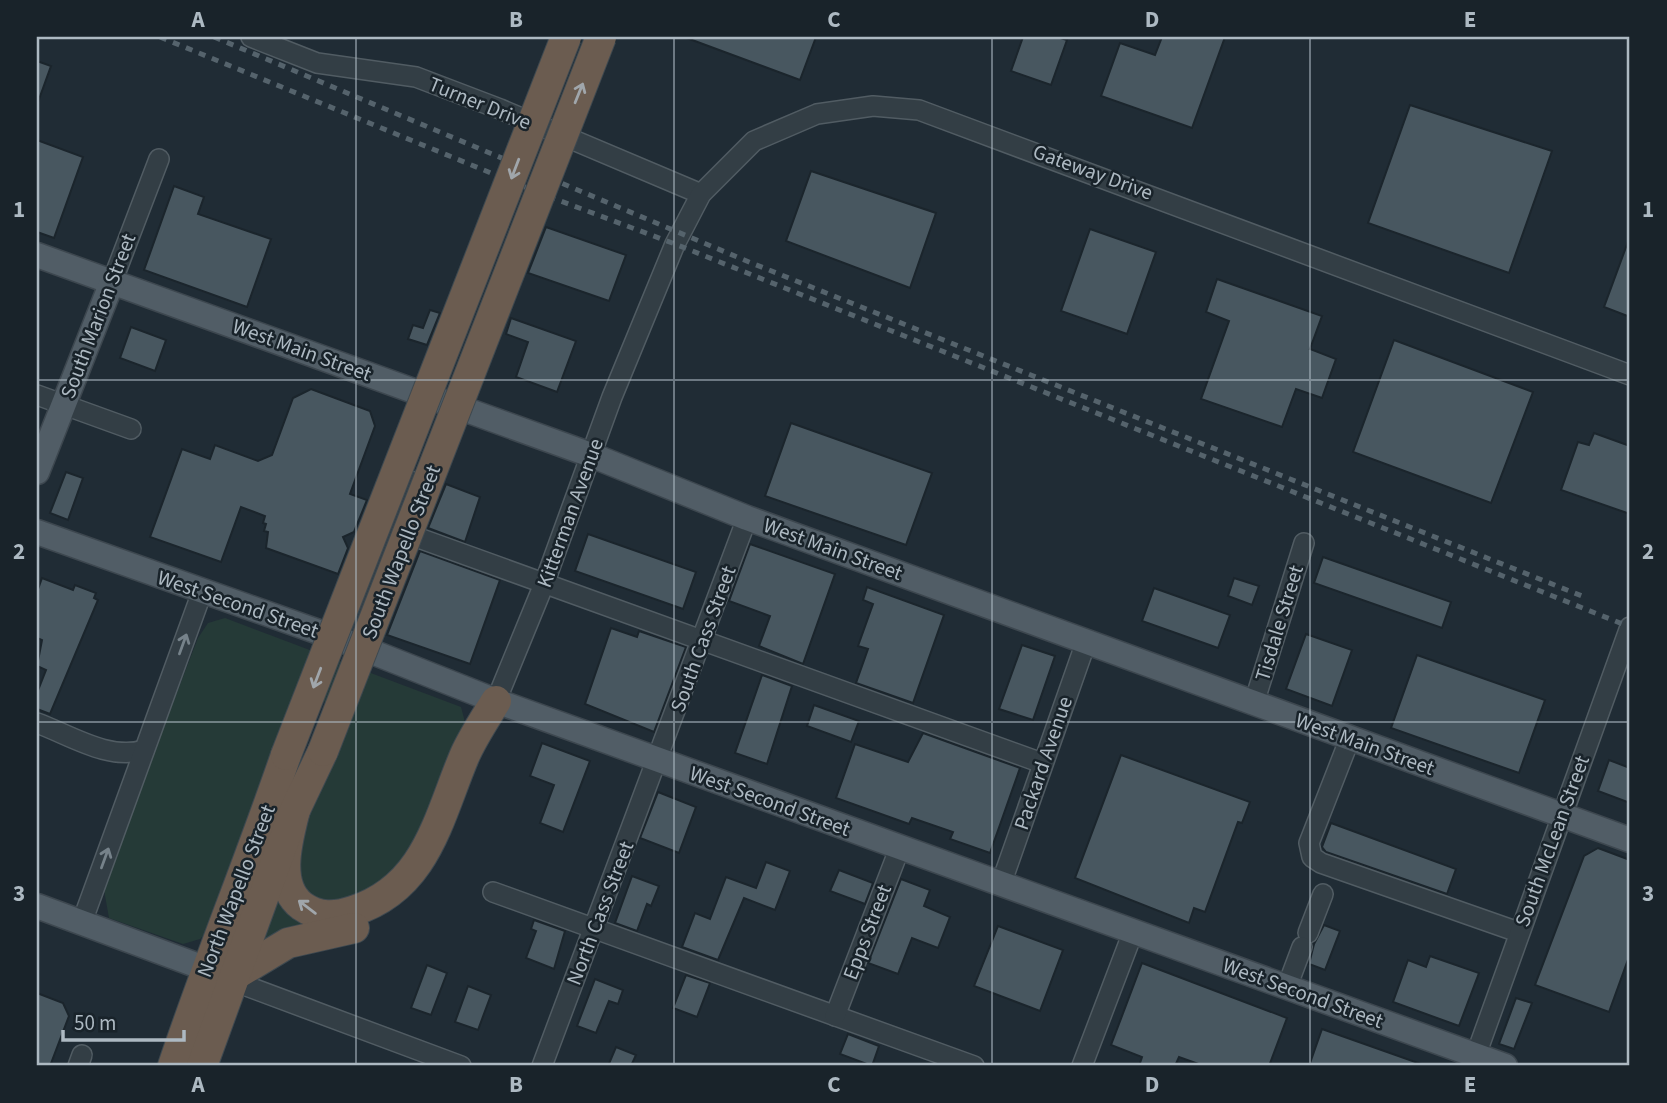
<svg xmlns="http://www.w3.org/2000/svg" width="1667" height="1103" viewBox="0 0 1667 1103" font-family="'Source Sans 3',sans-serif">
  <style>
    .green { fill: #253a37 }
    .building { fill: #485760; stroke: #1b252c; stroke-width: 2 }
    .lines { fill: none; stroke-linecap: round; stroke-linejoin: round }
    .minor-casing { stroke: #515c63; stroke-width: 22 }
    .major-casing { stroke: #3d474f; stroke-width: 27 }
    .highway-casing { stroke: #3e4950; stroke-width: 32 }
    .minor { stroke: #333e45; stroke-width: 19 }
    .major { stroke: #515d66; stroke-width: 24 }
    .highway { stroke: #6b5c50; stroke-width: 30 }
    .rail { stroke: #55636c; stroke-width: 5; stroke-dasharray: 7 7; stroke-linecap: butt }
    .highway-bridge-casing { stroke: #3e4950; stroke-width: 32; stroke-linecap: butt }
    .highway-bridge { stroke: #6b5c50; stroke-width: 30 }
    .oneway { stroke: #a0a6ab }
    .oneway2 { stroke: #76828a }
    .grid { fill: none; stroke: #adb9c2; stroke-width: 2; stroke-opacity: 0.55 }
    .labels { text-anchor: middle; stroke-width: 5; stroke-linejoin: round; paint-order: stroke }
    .street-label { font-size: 21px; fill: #adb9c2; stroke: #19232a }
    .neatline { fill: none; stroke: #adb9c2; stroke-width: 2.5 }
    .grid-label { font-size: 23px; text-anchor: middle; font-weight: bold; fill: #adb9c2 }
  </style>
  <rect width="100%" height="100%" fill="#202c35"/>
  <g class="green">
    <polygon points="225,618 461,707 466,726 403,868 367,894 325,905 302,891 295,851 345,709 300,694 209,930 200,939 183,944 109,918 103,884 198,638 208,623"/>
    <polygon points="278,891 320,924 258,952"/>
  </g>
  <g class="building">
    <polygon points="684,37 816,37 800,80"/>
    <polygon points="1023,37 1057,37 1067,40 1051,85 1011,71"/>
    <polygon points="1162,37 1225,37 1192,128 1101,96 1120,43 1155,55"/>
    <polygon points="37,61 51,66 38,102 37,102"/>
    <polygon points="1410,105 1552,151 1509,273 1368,223"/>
    <polygon points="37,140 83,157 54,238 37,232"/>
    <polygon points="811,171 936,213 910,288 786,241"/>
    <polygon points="174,186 204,197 198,214 271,239 247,307 144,270"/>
    <polygon points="546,227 626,255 609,301 528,273"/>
    <polygon points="1090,229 1156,252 1127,334 1061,311"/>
    <polygon points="1629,239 1630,239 1630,317 1604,307"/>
    <polygon points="1217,279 1322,316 1310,349 1336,359 1322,398 1296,389 1282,427 1201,399 1229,321 1206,312"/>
    <polygon points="430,310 440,313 427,345 408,339 413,325 423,328"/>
    <polygon points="511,318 576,341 557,392 516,377 528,342 506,334"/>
    <polygon points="131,327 166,340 155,371 120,358"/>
    <polygon points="1394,340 1533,392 1491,503 1353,452"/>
    <polygon points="311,389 370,411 375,426 350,494 367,500 354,532 343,537 348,548 338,574 266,548 268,532 264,531 266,524 263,523 265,516 241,507 221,562 150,537 182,449 210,459 215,445 258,461 272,455 293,398"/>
    <polygon points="791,423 932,473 906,545 765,496"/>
    <polygon points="1594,433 1630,446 1630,514 1561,490 1578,442 1589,445"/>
    <polygon points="66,472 83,478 68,520 50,513"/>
    <polygon points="446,484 480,497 465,542 428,528"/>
    <polygon points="588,534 696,572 683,609 575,571"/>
    <polygon points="750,544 835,574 803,664 759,646 770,616 729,601"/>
    <polygon points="420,551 500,580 470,664 387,635"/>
    <polygon points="1323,557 1451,602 1442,628 1314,583"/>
    <polygon points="42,578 73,590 75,585 96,593 94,598 98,600 50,714 37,709 37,693 46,670 37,666 42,640 37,638 37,592"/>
    <polygon points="1234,578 1259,586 1252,605 1228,596"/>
    <polygon points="867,587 944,615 913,703 856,683 868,649 858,646 873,604 863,600"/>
    <polygon points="1154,588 1230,615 1218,648 1142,621"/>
    <polygon points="611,628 637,637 639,631 686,647 654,732 585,704"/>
    <polygon points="1306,634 1352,650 1332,706 1286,689"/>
    <polygon points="1022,645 1055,656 1033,720 999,709"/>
    <polygon points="1417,655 1545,700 1519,773 1391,728"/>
    <polygon points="762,675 792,686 767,764 735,753"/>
    <polygon points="814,705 859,721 851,742 807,726"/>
    <polygon points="923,733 1020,768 990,853 950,839 953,832 912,818 909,824 836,798 855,744 908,762"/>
    <polygon points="542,743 590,761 563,832 540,823 554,785 530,776"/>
    <polygon points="1121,755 1250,802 1242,823 1238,822 1205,912 1194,908 1189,923 1075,878"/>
    <polygon points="1609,760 1630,768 1630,803 1598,791"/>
    <polygon points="658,792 696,807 679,853 640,838"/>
    <polygon points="1331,823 1456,869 1447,894 1326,852 1322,847"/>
    <polygon points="1598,848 1630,860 1630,954 1609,1012 1535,985 1584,856"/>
    <polygon points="766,862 790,871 775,910 744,898 718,960 682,947 695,913 710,919 726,877 756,888"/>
    <polygon points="839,870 873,883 865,904 830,891"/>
    <polygon points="632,876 659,886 651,906 647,904 637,931 615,923"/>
    <polygon points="901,879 930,890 924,906 950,917 938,948 912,938 898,974 868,963"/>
    <polygon points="534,920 565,931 554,969 526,958 536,931 531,929"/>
    <polygon points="1324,925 1340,931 1325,970 1309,964 1314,944"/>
    <polygon points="998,926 1063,950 1040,1011 974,986"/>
    <polygon points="1430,956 1479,973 1459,1026 1393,1002 1408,960 1426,967"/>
    <polygon points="1142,963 1287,1018 1269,1066 1204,1066 1179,1057 1175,1066 1139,1066 1142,1057 1111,1045"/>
    <polygon points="427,965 447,973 431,1015 411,1008"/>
    <polygon points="686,975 710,983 697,1017 673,1008"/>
    <polygon points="595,979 623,990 618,1004 609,1001 596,1033 577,1026"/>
    <polygon points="468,986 491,995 478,1030 455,1022"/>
    <polygon points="37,993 63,1003 69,1016 50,1066 37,1066"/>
    <polygon points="1516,998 1532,1003 1514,1049 1499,1044"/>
    <polygon points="1322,1029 1421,1064 1421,1066 1309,1066"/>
    <polygon points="848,1034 879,1046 872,1066 840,1054"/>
    <polygon points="616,1047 636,1055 631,1066 608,1066"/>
  </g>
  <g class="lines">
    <defs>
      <g id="minor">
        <polyline points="251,37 317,63 416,77 500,109 701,194"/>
        <polyline points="112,282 159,159"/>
        <polyline points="37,395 131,429"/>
        <polyline points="391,528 1042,763"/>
        <polyline points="347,642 409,480"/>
        <polyline points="496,701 544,584 612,397 675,244 701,194 754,141 817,114 873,106 919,110 1630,375"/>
        <polyline points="1254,703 1304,543"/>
        <path d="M37,723C70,735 109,761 144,750"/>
        <polyline points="1350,738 1309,843 1312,857 1321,863 1518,932"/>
        <polyline points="1001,884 1086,642"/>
        <polyline points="493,892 974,1066"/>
        <polyline points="82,922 202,592"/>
        <polyline points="1308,933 1323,894"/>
        <polyline points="233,981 461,1066"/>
        <polyline points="1287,987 1302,947"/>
        <polyline points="835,1016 900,847"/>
        <polyline points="78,1066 82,1055"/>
        <polyline points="542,1066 747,518"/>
        <polyline points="1082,1066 1133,932"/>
        <polyline points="1472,1066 1630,627"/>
      </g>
      <g id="major">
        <polyline points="37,255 591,455 747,518 1630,840"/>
        <polyline points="37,472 112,282"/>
        <polyline points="37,532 347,642 496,701 1505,1066"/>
        <polyline points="37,906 223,975"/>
      </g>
      <g id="highway">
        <path d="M295,810C288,838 274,885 302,906C319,918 335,917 353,911C426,888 438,819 464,757C472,738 485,719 496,701"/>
        <polyline points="235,975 288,943 354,928"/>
        <path d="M173,1066C208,962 250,860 286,755"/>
        <polyline points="202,1066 295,810 323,751"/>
      </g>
    </defs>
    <use href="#minor" class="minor-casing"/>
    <use href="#major" class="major-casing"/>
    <use href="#highway" class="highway-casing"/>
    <use href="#minor" class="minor"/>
    <use href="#major" class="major"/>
    <use href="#highway" class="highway"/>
    <g class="rail">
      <polyline points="160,37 542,194 675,244 1630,627"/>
      <polyline points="214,37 749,262 1582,596"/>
    </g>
    <defs>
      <g id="highway-bridge">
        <polyline points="323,751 601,37"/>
        <polyline points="286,755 566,37"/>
      </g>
    </defs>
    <use href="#highway-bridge" class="highway-bridge-casing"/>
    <use href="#highway-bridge" class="highway-bridge"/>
  </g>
  <defs><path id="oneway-shaft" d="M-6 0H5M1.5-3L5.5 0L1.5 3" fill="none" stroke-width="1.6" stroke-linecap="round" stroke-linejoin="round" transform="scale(1.75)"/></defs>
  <g class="oneway">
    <use href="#oneway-shaft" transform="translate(579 93) rotate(-68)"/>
    <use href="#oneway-shaft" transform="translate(515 169) rotate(111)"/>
    <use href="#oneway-shaft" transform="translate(317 678) rotate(111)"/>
    <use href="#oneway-shaft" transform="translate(307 907) rotate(-143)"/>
  </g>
  <g class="oneway2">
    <use href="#oneway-shaft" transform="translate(183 644) rotate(-70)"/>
    <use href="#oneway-shaft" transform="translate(105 858) rotate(-70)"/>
  </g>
  <path class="grid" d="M356,37V1066M674,37V1066M992,37V1066M1310,37V1066M37,380H1630M37,722H1630"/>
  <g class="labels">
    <g class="street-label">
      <text transform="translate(480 103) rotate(22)" y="7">Turner Drive</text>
      <text transform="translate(1093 172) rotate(20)" y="7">Gateway Drive</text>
      <text transform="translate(98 316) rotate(-69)" y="7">South Marion Street</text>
      <text transform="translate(302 350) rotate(20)" y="7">West Main Street</text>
      <text transform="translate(570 513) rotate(-70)" y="7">Kitterman Avenue</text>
      <text transform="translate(833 549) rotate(20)" y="7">West Main Street</text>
      <text transform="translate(401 552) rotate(-69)" y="7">South Wapello Street</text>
      <text transform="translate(238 604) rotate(19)" y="7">West Second Street</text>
      <text transform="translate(1279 623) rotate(-73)" y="7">Tisdale Street</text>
      <text transform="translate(703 639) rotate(-70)" y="7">South Cass Street</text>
      <text transform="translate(1365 744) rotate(20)" y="7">West Main Street</text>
      <text transform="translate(1043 763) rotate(-71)" y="7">Packard Avenue</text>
      <text transform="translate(770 801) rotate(20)" y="7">West Second Street</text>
      <text transform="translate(1552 841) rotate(-70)" y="7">South McLean Street</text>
      <text transform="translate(236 891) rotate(-69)" y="7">North Wapello Street</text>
      <text transform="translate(600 913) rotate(-69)" y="7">North Cass Street</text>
      <text transform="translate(867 932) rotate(-69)" y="7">Epps Street</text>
      <text transform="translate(1303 993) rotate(20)" y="7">West Second Street</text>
    </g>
  </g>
  <rect width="1667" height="1103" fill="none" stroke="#19232a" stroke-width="77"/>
  <path d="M63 1030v10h121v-10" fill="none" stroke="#adb9c2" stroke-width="3.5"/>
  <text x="74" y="1030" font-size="21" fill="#adb9c2" stroke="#19232a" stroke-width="5" paint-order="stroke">50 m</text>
  <rect x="38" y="38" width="1590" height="1026" class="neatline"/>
  <g class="grid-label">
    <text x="198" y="27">A</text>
    <text x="516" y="27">B</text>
    <text x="834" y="27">C</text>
    <text x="1152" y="27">D</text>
    <text x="1470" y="27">E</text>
    <text x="19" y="217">1</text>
    <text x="1648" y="217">1</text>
    <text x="19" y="559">2</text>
    <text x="1648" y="559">2</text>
    <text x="19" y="901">3</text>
    <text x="1648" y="901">3</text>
    <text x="198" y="1092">A</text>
    <text x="516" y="1092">B</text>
    <text x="834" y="1092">C</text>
    <text x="1152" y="1092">D</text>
    <text x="1470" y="1092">E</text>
  </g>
</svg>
